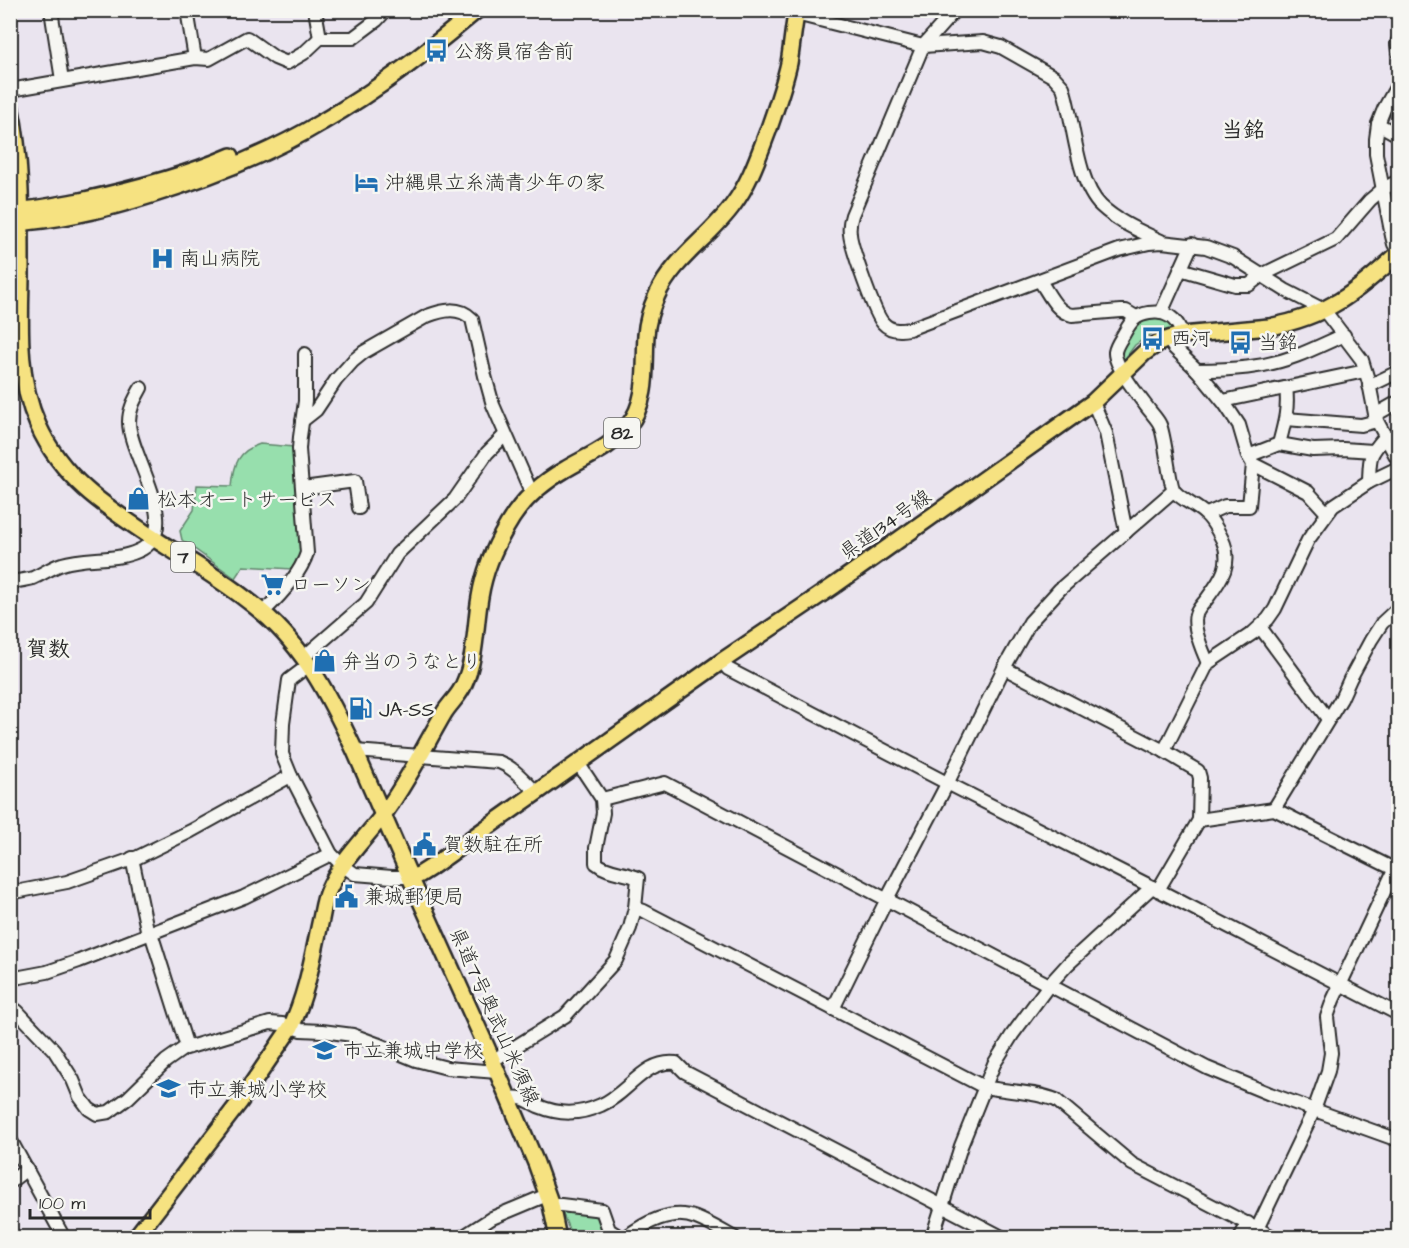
<svg xmlns="http://www.w3.org/2000/svg" width="1409" height="1248" viewBox="0 0 1409 1248" font-family="'Architects Daughter','Klee One',sans-serif">
  <style>
    .green { fill: #97dfad; stroke: #61856c; stroke-width: 1.5 }
    .lines { fill: none; stroke-linecap: round; stroke-linejoin: round }
    .minor-casing { stroke: #2b2b2b; stroke-width: 16 }
    .major-casing { stroke: #2b2b2b; stroke-width: 20 }
    .minor { stroke: #f6f6f2; stroke-width: 12 }
    .major { stroke: #f6e281; stroke-width: 15 }
    .labels { text-anchor: middle; stroke-width: 5; stroke-linejoin: round; paint-order: stroke }
    .shield { fill: #f6f6f2; stroke: #686867; stroke-width: 1.5 }
    .shield-label { font-size: 18px; font-weight: bold; fill: #2b2b2b }
    .poi-label { font-size: 20px; fill: #2b2b2b; stroke: #f6f6f2; text-anchor: start }
    .street-label { font-size: 20px; fill: #2b2b2b; stroke: #f6f6f2 }
    .quarter-label { font-size: 22px; font-weight: bold; fill: #2b2b2b; stroke: #f6f6f2 }
  </style>
  <rect width="100%" height="100%" fill="#eae4ef"/>
  <filter id="ink" filterUnits="userSpaceOnUse"><feTurbulence type="fractalNoise" baseFrequency=".0167" numOctaves="2"/><feDisplacementMap in="SourceGraphic" scale="12" xChannelSelector="R" yChannelSelector="G"/><feConvolveMatrix kernelMatrix="1 2 1 2 8 2 1 2 1" color-interpolation-filters="sRGB"/></filter>
  <g filter="url(#ink)">
    <g class="green">
      <path d="M1159,318L1171,323L1174,330L1153,333L1135,345L1124,360L1122,359L1120,353C1130,332 1133,320 1159,318Z"/>
      <path d="M260,444L294,447L302,550L292,569L243,566L235,578L182,540L180,531L194,510L197,485L232,486C234,464 238,451 260,444Z"/>
      <polygon points="562,1212 600,1214 612,1237 572,1237"/>
    </g>
    <g class="lines">
      <defs>
        <g id="minor">
          <polyline points="51,10 62,80"/>
          <polyline points="187,10 195,58"/>
          <polyline points="315,10 320,38"/>
          <path d="M955,10L923,46L852,215C850,221 849,227 850,234C851,247 875,315 883,323C890,331 899,331 909,329L1119,250L1149,243L1162,242L1206,247L1233,257L1285,290L1324,310L1362,360L1369,383L1376,419L1398,460"/>
          <path d="M796,14L923,46L983,42L1001,47L1054,77L1063,87C1074,120 1076,182 1101,206C1118,222 1140,231 1161,241"/>
          <polyline points="1398,41 1397,44 1398,52"/>
          <polyline points="1398,84 1384,109 1378,124 1376,139 1376,154 1392,236 1394,244 1398,250"/>
          <polyline points="10,90 195,58 209,59 247,38 275,58 287,63 304,53 320,38 353,38 377,20 386,10"/>
          <polyline points="1378,124 1398,135"/>
          <polyline points="1180,269 1235,285 1249,285 1262,275 1336,239 1370,200 1383,189 1398,181"/>
          <path d="M1040,281C1049,294 1056,312 1072,315L1121,311H1126L1136,317"/>
          <polyline points="1161,313 1192,244"/>
          <path d="M1182,335C1178,319 1166,310 1149,313C1136,315 1131,321 1125,332C1122,338 1116,345 1115,352C1114,366 1141,399 1150,411C1153,415 1158,420 1160,425C1166,439 1169,486 1175,492C1182,500 1195,505 1204,513C1211,518 1218,531 1222,539C1234,564 1220,581 1206,600C1202,605 1197,610 1196,615C1192,627 1203,652 1208,663"/>
          <polyline points="1168,339 1174,348 1197,370 1225,404 1239,425 1248,456 1253,464 1308,492 1327,513"/>
          <path d="M1197,370C1231,370 1264,368 1296,356C1312,350 1328,342 1344,335"/>
          <polyline points="1369,386 1398,372"/>
          <polyline points="1223,401 1365,371"/>
          <polyline points="1093,402 1106,433 1126,532"/>
          <polyline points="1375,415 1398,402"/>
          <polyline points="1286,419 1361,425 1377,421"/>
          <path d="M302,421L316,410L336,380L353,361L364,352L427,316C443,310 459,306 472,319L485,376L493,405L532,494"/>
          <polyline points="1387,439 1398,433"/>
          <path d="M1279,444C1284,425 1289,408 1286,388"/>
          <polyline points="1248,456 1279,444 1313,450 1343,449 1373,451"/>
          <path d="M1369,482C1370,457 1368,456 1385,437"/>
          <polyline points="303,488 355,481 359,508"/>
          <polyline points="1207,514 1225,506 1249,506 1253,464"/>
          <path d="M10,582C18,581 26,580 33,578C43,574 52,567 62,564C86,556 114,562 138,551C186,531 129,456 129,422C129,409 135,399 141,388"/>
          <path d="M263,612C280,596 300,575 307,553L299,449L300,437L305,401V354"/>
          <polyline points="1260,627 1328,719"/>
          <polyline points="304,657 366,603 397,554 455,499 487,453 505,435"/>
          <polyline points="722,661 728,669 947,783 1158,890 1398,1014"/>
          <polyline points="309,665 289,680 283,724 282,754 291,776 331,854 342,865 355,874 392,877 410,877"/>
          <polyline points="1004,668 1164,751 1198,771 1200,778 1199,820 1158,890"/>
          <path d="M355,751L499,762C515,768 525,782 537,793"/>
          <polyline points="1164,751 1208,663 1253,633 1268,619 1275,609 1308,540 1333,506 1369,482 1398,468"/>
          <polyline points="602,799 665,783 1207,1068 1270,1094 1398,1140"/>
          <polyline points="1274,809 1341,699 1350,679 1371,640 1382,623 1398,608"/>
          <polyline points="1199,820 1274,809 1398,871"/>
          <polyline points="132,858 148,934"/>
          <polyline points="10,893 67,882 138,857 191,831 285,779 291,776"/>
          <path d="M635,908L644,911L984,1087C1008,1092 1033,1091 1056,1100L1132,1164L1275,1238"/>
          <polyline points="151,933 187,1047"/>
          <polyline points="10,979 47,972 79,961 244,897 331,854"/>
          <polyline points="10,1007 17,1011 54,1050 73,1080 80,1097 89,1109 97,1114 109,1112 128,1098 166,1061 183,1049 270,1023 282,1024 301,1030 322,1031 353,1035 377,1044 416,1060 447,1068 497,1072"/>
          <polyline points="833,1009 887,899 946,786 1004,668 1030,622 1060,589 1173,491"/>
          <path d="M492,1061L565,1016L616,960L630,928L635,908L638,878C624,872 608,873 596,863V848L603,813L602,799L578,763"/>
          <path d="M508,1098C524,1096 525,1100 538,1106C560,1115 579,1115 601,1105C628,1094 644,1059 676,1063L685,1072L1004,1238"/>
          <polyline points="10,1139 64,1238"/>
          <polyline points="10,1182 27,1169"/>
          <polyline points="551,1205 561,1205 602,1210 609,1230 622,1238"/>
          <polyline points="1257,1229 1314,1110 1328,1071 1331,1053 1327,1017 1333,1000 1398,862"/>
          <polyline points="461,1238 492,1218 547,1195"/>
          <path d="M625,1238C644,1223 672,1208 696,1218C709,1223 722,1231 735,1238"/>
          <polyline points="932,1238 961,1146 994,1064 1012,1035 1049,985 1068,964 1152,887"/>
          <polyline points="1240,1238 1248,1223"/>
        </g>
        <g id="major">
          <path d="M10,105C22,162 21,220 21,278C20,328 17,378 38,425C62,479 106,507 153,538C190,561 229,584 262,612C306,649 331,700 355,751L410,877L487,1048L536,1163L551,1205L558,1238"/>
          <path d="M11,211C34,210 57,205 80,201C131,190 183,177 231,156"/>
          <path d="M13,223C59,220 107,209 151,195C210,177 269,154 322,122C378,90 428,51 477,10"/>
          <path d="M410,877L419,875L430,868L722,661L835,585L1093,402L1144,353L1157,344L1168,339L1182,335L1269,327C1326,317 1357,292 1398,254"/>
          <path d="M135,1238L239,1103L291,1027C307,994 313,955 321,919C323,910 324,900 328,891C341,861 364,840 383,815C407,783 424,747 444,713C450,703 460,695 464,684C476,658 475,626 480,597C484,572 494,548 507,526C521,501 541,483 566,469C588,456 612,447 628,426C649,400 644,366 646,335C647,321 651,308 657,295C673,259 710,237 733,205C750,182 758,157 768,131C776,108 784,86 789,63C792,46 793,28 797,10"/>
        </g>
      </defs>
      <use href="#minor" class="minor-casing"/>
      <use href="#major" class="major-casing"/>
      <use href="#minor" class="minor"/>
      <use href="#major" class="major"/>
    </g>
  </g>
  <defs>
    <symbol id="bus-bare" viewBox="-9 -9 18 18"><path d="M-5-6H5V4H4V6H2V4H-2V6H-4V4H-5ZM-3.5-4V0h7V-4ZM-3.5 1.2v1.5H-2V1.2ZM2 1.2v1.5H3.5V1.2Z" fill="#1f6fb2" stroke="#f6f6f2" stroke-width="2.5" paint-order="stroke"/></symbol>
    <symbol id="hotel-bare" viewBox="-9 -9 18 18"><path d="M-6-4.5h1.5V1H6V5H4.5V3h-9V5H-6ZM-4 0a1.8 1.8 0 1 1 3.6 0ZM.5 0V-2.5h3Q6-2.5 6 0Z" fill="#1f6fb2" stroke="#f6f6f2" stroke-width="2.5" paint-order="stroke"/></symbol>
    <symbol id="hospital-bare" viewBox="-9 -9 18 18"><path d="M-5-5h3v3.5h4V-5h3V5h-3V1.5h-4V5h-3Z" fill="#1f6fb2" stroke="#f6f6f2" stroke-width="2.5" paint-order="stroke"/></symbol>
    <symbol id="shop-bare" viewBox="-9 -9 18 18"><path d="M-5-2.5h2.3a2.7 3.5 0 0 1 5.4 0H5L5.5 6h-11ZM-1.5-2.5h3a1.5 2.3 0 0 0-3 0Z" fill="#1f6fb2" stroke="#f6f6f2" stroke-width="2.5" paint-order="stroke"/></symbol>
    <symbol id="supermarket-bare" viewBox="-9 -9 18 18"><path d="M-6-5.5h2.5l.6 2H6L4.5 2H-2.5L-4.4-4H-6ZM-1.5 3.2a1.3 1.3 0 1 0 .1 0ZM3 3.2a1.3 1.3 0 1 0 .1 0Z" fill="#1f6fb2" stroke="#f6f6f2" stroke-width="2.5" paint-order="stroke"/></symbol>
    <symbol id="fuel-bare" viewBox="-9 -9 18 18"><path d="M-5.5-6h7V0h2V4h1.3V-2.5L3-4.5l.8-.8L6-3V5H2.5V1h-1V6h-7ZM-4.2-4.7v3.2H.2V-4.7Z" fill="#1f6fb2" stroke="#f6f6f2" stroke-width="2.5" paint-order="stroke"/></symbol>
    <symbol id="civic-bare" viewBox="-9 -9 18 18"><path d="M-.6-6.5H3V-4.5H.6V-3L4-1V1h2V6H-6V1h2V-1L-.6-3ZM-1.2 2.5V6h2.4V2.5Z" fill="#1f6fb2" stroke="#f6f6f2" stroke-width="2.5" paint-order="stroke"/></symbol>
    <symbol id="school-bare" viewBox="-9 -9 18 18"><path d="M0-5L7-2L0 1L-7-2ZM-4 1L0 2.5L4 1V4Q0 6-4 4Z" fill="#1f6fb2" stroke="#f6f6f2" stroke-width="2.5" paint-order="stroke"/></symbol>
  </defs>
  <g fill-rule="evenodd">
    <use href="#bus-bare" x="420" y="34" width="33" height="33"/>
    <use href="#hotel-bare" x="350" y="166" width="33" height="33"/>
    <use href="#hospital-bare" x="146" y="242" width="33" height="33"/>
    <use href="#bus-bare" x="1136" y="322" width="33" height="33"/>
    <use href="#bus-bare" x="1224" y="326" width="33" height="33"/>
    <use href="#shop-bare" x="122" y="482" width="33" height="33"/>
    <use href="#supermarket-bare" x="256" y="568" width="33" height="33"/>
    <use href="#shop-bare" x="308" y="644" width="33" height="33"/>
    <use href="#fuel-bare" x="344" y="692" width="33" height="33"/>
    <use href="#civic-bare" x="408" y="828" width="33" height="33"/>
    <use href="#civic-bare" x="330" y="880" width="33" height="33"/>
    <use href="#school-bare" x="308" y="1034" width="33" height="33"/>
    <use href="#school-bare" x="152" y="1072" width="33" height="33"/>
  </g>
  <g class="labels">
    <g class="shield">
      <rect x="604" y="418" width="36" height="30" rx="4.5"/>
      <rect x="171" y="542" width="24" height="30" rx="4.5"/>
    </g>
    <g class="shield-label">
      <text x="622" y="439">82</text>
      <text x="183" y="563">7</text>
    </g>
    <g class="poi-label">
      <text x="454" y="58">公務員宿舎前</text>
      <text x="385" y="189">沖縄県立糸満青少年の家</text>
      <text x="180" y="265">南山病院</text>
      <text x="1171" y="345">西河</text>
      <text x="1258" y="349">当銘</text>
      <text x="157" y="506">松本オートサービス</text>
      <text x="291" y="591">ローソン</text>
      <text x="342" y="668">弁当のうなとり</text>
      <text x="379" y="716">JA-SS</text>
      <text x="443" y="851">賀数駐在所</text>
      <text x="364" y="903">兼城郵便局</text>
      <text x="343" y="1057">市立兼城中学校</text>
      <text x="187" y="1096">市立兼城小学校</text>
    </g>
    <g class="street-label">
      <text transform="translate(885 524) rotate(-35)" y="7">県道134号線</text>
      <text transform="translate(495 1016) rotate(66)" y="7">県道7号奥武山米須線</text>
    </g>
    <g class="quarter-label">
      <text x="1243" y="137">当銘</text>
      <text x="48" y="656">賀数</text>
    </g>
  </g>
  <rect width="1409" height="1248" fill="none" stroke="#f6f6f2" stroke-width="36"/>
  <rect x="18" y="18" width="1373" height="1212" fill="none" stroke="#2b2b2b" stroke-width="2" filter="url(#ink)"/>
  <path d="M30 1209v9h120v-9" fill="none" stroke="#2b2b2b" stroke-width="3"/>
  <text x="39" y="1209" font-size="18" fill="#2b2b2b" stroke="#f6f6f2" stroke-width="4.5" paint-order="stroke">100 m</text>
</svg>
